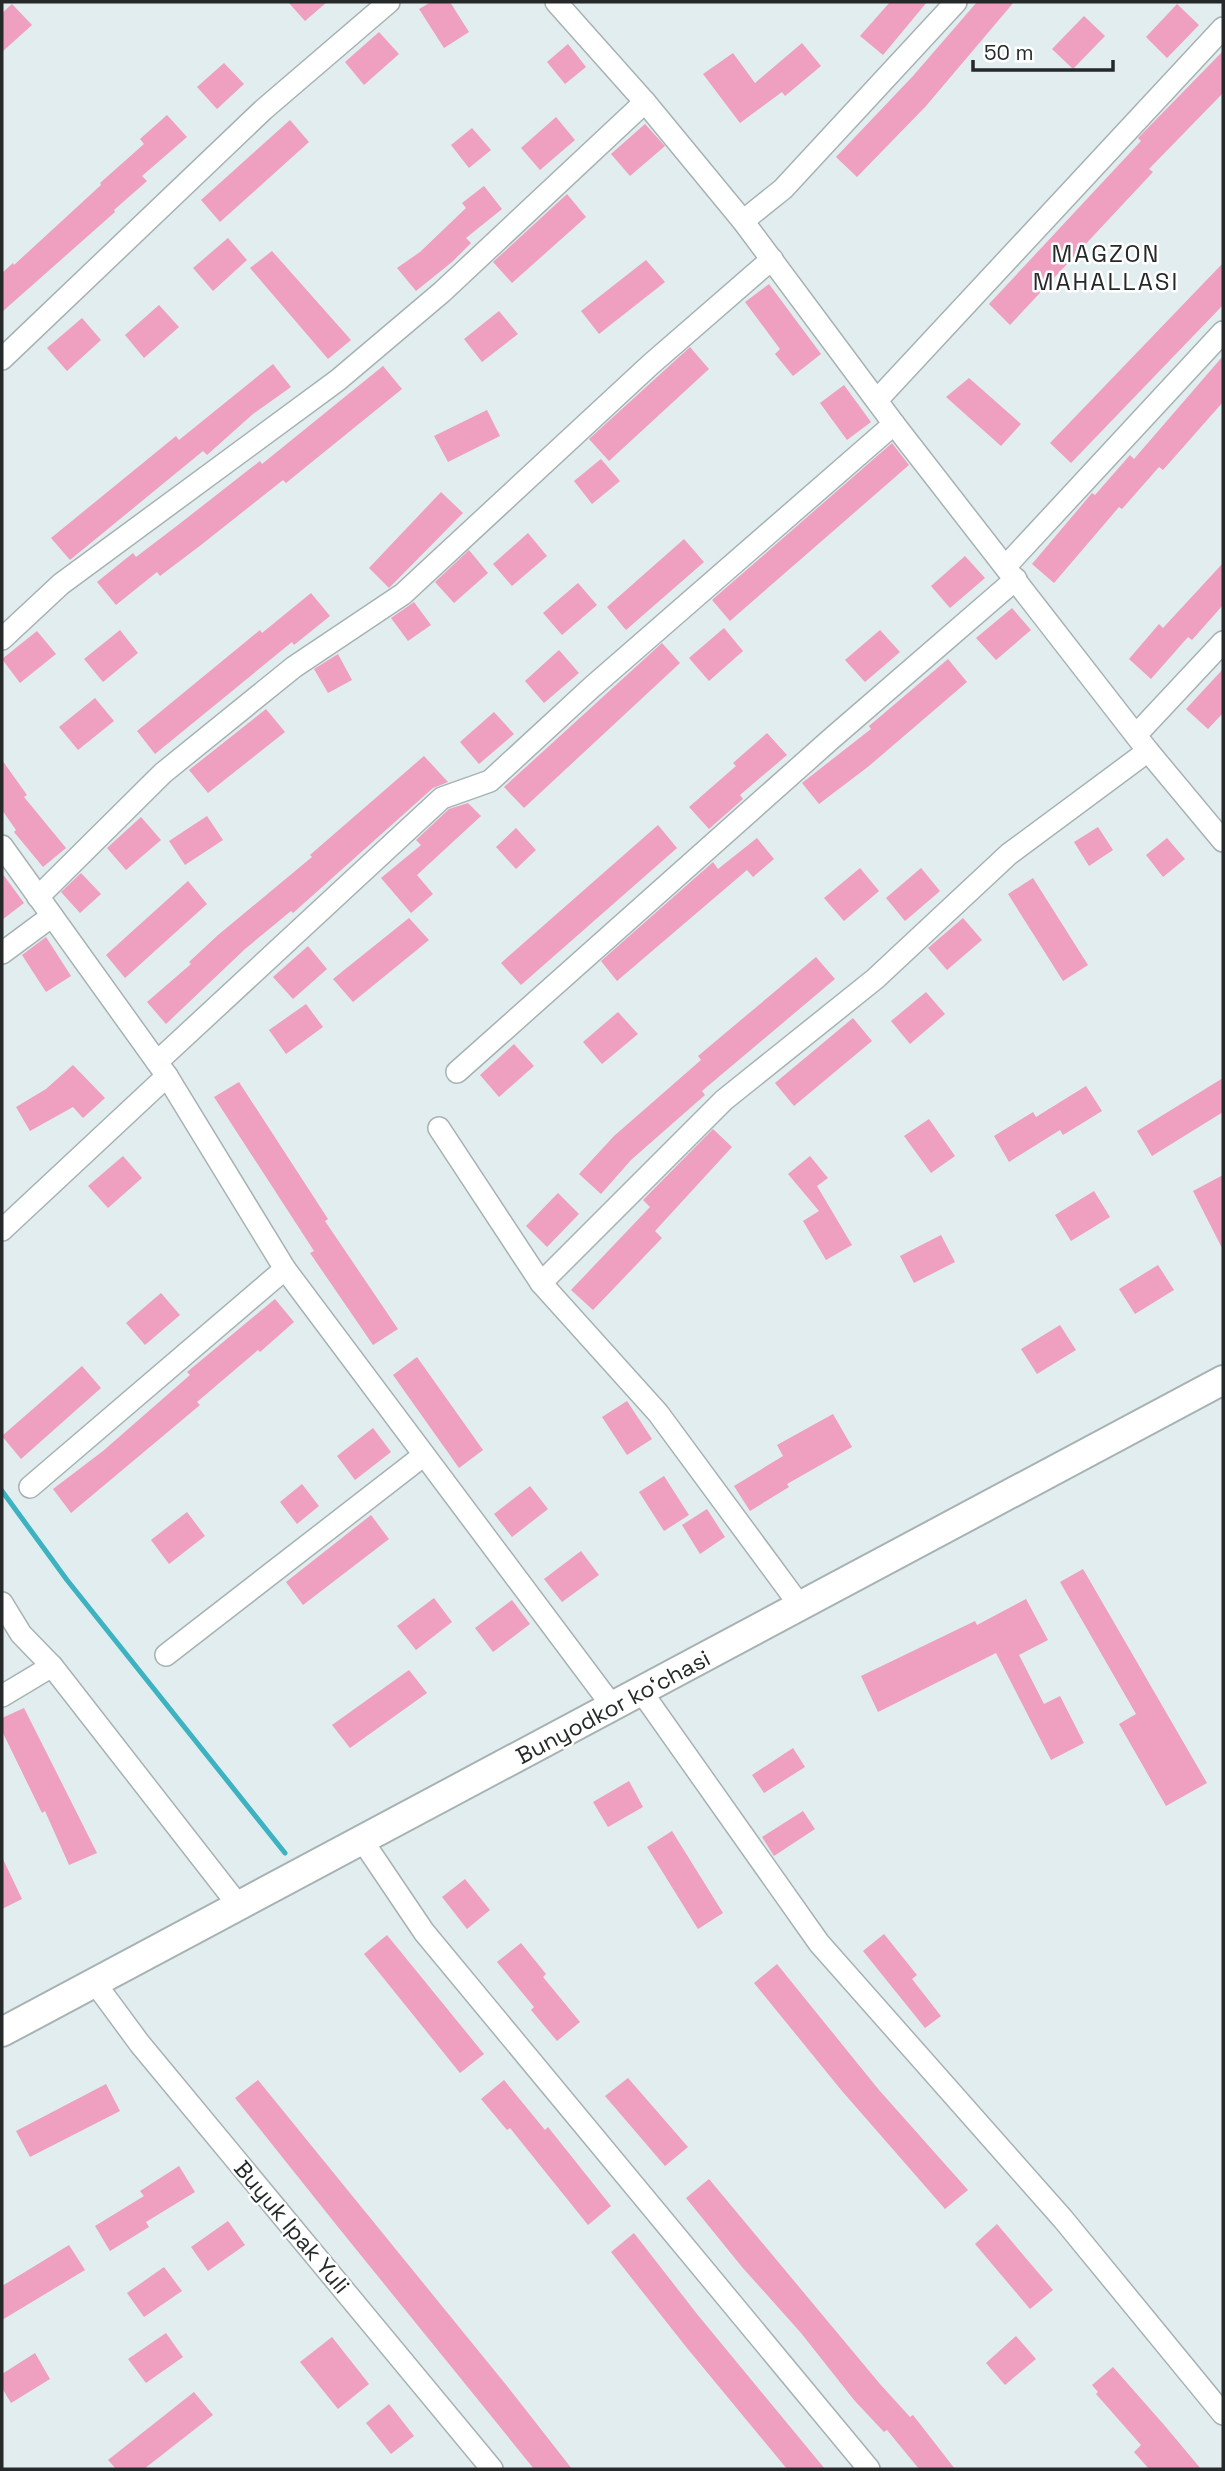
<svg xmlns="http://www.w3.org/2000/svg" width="1225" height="2471" viewBox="0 0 1225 2471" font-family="'Space Grotesk',sans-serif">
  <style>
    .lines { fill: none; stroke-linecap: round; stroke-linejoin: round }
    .stream { stroke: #3db2c1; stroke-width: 5 }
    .building { fill: #ef9fc0 }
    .street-casing { stroke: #a7b2b3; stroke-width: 24 }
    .secondary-casing { stroke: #a7b2b3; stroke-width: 32 }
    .street { stroke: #fff; stroke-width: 21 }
    .secondary { stroke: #fff; stroke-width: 28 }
    .labels { text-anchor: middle; stroke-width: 5; stroke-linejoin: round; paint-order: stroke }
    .street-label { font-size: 23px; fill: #25292a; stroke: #fff }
    .neighbourhood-label { font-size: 24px; letter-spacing: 2px; fill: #25292a; stroke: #fff }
  </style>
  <rect width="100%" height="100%" fill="#e2edef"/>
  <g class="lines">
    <polyline class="stream" points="2,1491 67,1580 285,1853"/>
  </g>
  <g class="building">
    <polygon points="288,2 327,2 305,21"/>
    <polygon points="431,2 450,2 469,32 444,48 419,9"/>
    <polygon points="890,2 927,2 883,55 860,36"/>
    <polygon points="977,2 1014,2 926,106 857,177 836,157 913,76"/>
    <polygon points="12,4 32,25 2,52 2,13"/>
    <polygon points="1177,4 1199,25 1167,58 1146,37"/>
    <polygon points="1084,16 1105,36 1073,69 1052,49"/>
    <polygon points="379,32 399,54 364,85 345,62"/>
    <polygon points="802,43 821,66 785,96 782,92 740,123 703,74 733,53 755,83"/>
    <polygon points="568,44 586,67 565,84 547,62"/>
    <polygon points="1223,51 1223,93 1149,169 1153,172 1010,325 989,304 1141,141 1138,138"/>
    <polygon points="224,63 244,84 217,109 197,87"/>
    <polygon points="167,115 187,137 142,176 147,181 114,210 115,212 2,312 2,273 13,263 14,265 101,185 100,183 144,144 140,139"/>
    <polygon points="556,117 575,140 540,170 521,148"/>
    <polygon points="290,120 309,142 220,222 201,200"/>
    <polygon points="645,124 665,146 630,176 611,154"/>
    <polygon points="472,128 491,150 469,168 451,145"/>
    <polygon points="484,186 502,209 466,238 471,243 452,262 416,291 397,268 420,252 466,208 462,203"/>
    <polygon points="567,194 586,217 512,283 493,262"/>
    <polygon points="228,238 247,260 213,291 193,268"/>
    <polygon points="272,251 351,340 328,359 250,268"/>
    <polygon points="646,260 665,282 599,334 581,311"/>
    <polygon points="1223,263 1223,305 1071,463 1050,443"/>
    <polygon points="769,284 821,354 793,376 775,354 780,349 745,302"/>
    <polygon points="159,305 179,327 144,358 125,335"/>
    <polygon points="499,311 518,334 482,362 464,339"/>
    <polygon points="82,318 101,340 67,371 47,348"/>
    <polygon points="690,347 709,369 609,461 589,439"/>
    <polygon points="1223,356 1223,402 1163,470 1159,467 1122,509 1119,507 1054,583 1032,564 1092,493 1095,495 1130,455 1134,459"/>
    <polygon points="273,364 291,387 253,414 207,455 203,451 70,560 51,538 176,436 179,440"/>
    <polygon points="383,366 402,389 286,483 283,480 201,545 160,576 157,572 116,605 97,582 133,553 136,557 178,525 260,461 262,464"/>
    <polygon points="969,378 1021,424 1001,446 946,397"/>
    <polygon points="844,385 871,422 847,440 820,403"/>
    <polygon points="487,410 500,436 448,462 434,436"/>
    <polygon points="892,443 909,465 730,621 712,600"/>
    <polygon points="601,459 620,481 592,504 574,481"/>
    <polygon points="441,492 463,513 389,588 369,568"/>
    <polygon points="528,533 547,556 512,586 493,564"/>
    <polygon points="684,539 704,562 626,630 607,607"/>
    <polygon points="469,550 488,573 454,603 435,582"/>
    <polygon points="965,556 985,578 950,608 931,586"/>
    <polygon points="1223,563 1223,605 1192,640 1188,637 1151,679 1129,659 1159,624 1163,628"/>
    <polygon points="578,583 597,605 562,635 543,613"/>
    <polygon points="311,593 330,616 294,645 292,642 155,754 137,731 260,630 262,633"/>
    <polygon points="414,602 431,625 408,641 391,618"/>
    <polygon points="1012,608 1031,630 996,660 976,638"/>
    <polygon points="724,628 743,651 709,681 689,658"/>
    <polygon points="120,630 138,653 103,682 84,659"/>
    <polygon points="880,630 900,652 865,682 845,660"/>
    <polygon points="37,631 56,654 20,683 2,659"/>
    <polygon points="662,643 680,663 524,808 504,787"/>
    <polygon points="559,650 579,673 544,703 525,681"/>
    <polygon points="338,654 352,680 328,693 314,669"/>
    <polygon points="948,659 967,682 869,766 819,804 802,783 871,729 869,726"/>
    <polygon points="1223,669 1223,713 1208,729 1186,709"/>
    <polygon points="95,698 114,721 78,750 59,727"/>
    <polygon points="266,709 285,732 208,793 189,770"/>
    <polygon points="494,712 514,734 479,764 460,742"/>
    <polygon points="767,733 787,755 740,795 743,799 709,829 689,807 736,766 733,763"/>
    <polygon points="424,756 448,782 433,788 293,913 291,911 245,949 166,1024 147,1002 191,964 189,962 218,935 312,857 310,855"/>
    <polygon points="2,760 27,795 24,797 66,848 43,867 14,832 16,830 2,810"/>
    <polygon points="468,803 481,816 417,875 433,894 411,913 381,878 421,845 416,840 449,809"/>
    <polygon points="207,816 223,840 185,865 169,841"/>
    <polygon points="141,817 161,840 126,870 107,848"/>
    <polygon points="658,825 677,848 521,985 501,963"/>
    <polygon points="1098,827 1113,850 1089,866 1074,842"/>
    <polygon points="516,828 536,850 516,869 496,847"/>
    <polygon points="757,838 774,859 753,877 747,870 617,981 601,961 713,862 718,869"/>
    <polygon points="1167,838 1185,859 1163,877 1146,855"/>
    <polygon points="860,868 879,891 844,921 824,898"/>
    <polygon points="921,868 940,891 905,921 886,898"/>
    <polygon points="2,873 24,903 2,920"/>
    <polygon points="81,873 101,894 80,913 61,892"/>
    <polygon points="1033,878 1088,965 1063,981 1008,894"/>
    <polygon points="188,881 207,904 125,978 106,955"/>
    <polygon points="409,918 429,940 353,1002 333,979"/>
    <polygon points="963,918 982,940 947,970 928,948"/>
    <polygon points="46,937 71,976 46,992 22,955"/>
    <polygon points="308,946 327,969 293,999 273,977"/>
    <polygon points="816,957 835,979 702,1091 705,1095 631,1160 601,1194 579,1174 614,1136 701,1060 698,1056"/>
    <polygon points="926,992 945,1014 910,1044 891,1021"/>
    <polygon points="306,1004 323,1027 286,1054 269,1030"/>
    <polygon points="618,1012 638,1034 602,1064 583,1042"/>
    <polygon points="853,1018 872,1041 794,1106 775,1083"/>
    <polygon points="514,1044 534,1066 499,1097 480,1075"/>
    <polygon points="73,1065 105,1098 83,1118 73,1107 30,1131 16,1107 46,1089"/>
    <polygon points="1223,1078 1223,1112 1152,1156 1137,1131"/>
    <polygon points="239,1082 328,1219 325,1221 398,1329 373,1345 310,1253 314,1251 214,1097"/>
    <polygon points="1086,1086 1102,1111 1063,1135 1060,1130 1009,1162 994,1136 1033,1112 1036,1117"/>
    <polygon points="929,1119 955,1156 931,1173 904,1136"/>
    <polygon points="713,1129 732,1147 655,1231 662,1238 593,1310 571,1290 650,1207 643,1200"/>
    <polygon points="123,1156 142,1178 108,1208 88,1186"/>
    <polygon points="810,1156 828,1178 817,1186 852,1245 826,1260 803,1221 819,1211 788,1174"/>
    <polygon points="1223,1175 1223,1250 1193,1191"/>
    <polygon points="1094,1191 1110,1217 1071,1241 1055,1215"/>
    <polygon points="558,1193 579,1214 547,1247 526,1226"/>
    <polygon points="941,1235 955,1262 914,1283 900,1256"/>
    <polygon points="1158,1265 1174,1290 1135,1314 1119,1289"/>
    <polygon points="161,1293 180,1315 145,1345 126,1323"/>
    <polygon points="275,1299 294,1322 260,1352 258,1350 197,1402 200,1405 71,1513 53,1489 103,1451 190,1375 187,1372"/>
    <polygon points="1060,1325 1076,1350 1037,1374 1021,1349"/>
    <polygon points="417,1357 483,1450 459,1468 393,1375"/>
    <polygon points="82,1366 101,1388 21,1459 2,1436"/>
    <polygon points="627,1401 652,1439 627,1455 602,1417"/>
    <polygon points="833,1414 852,1447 787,1484 789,1487 750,1511 734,1486 783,1456 777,1445"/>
    <polygon points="373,1428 391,1452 355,1480 337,1456"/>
    <polygon points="664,1476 689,1515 664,1531 639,1492"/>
    <polygon points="302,1484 319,1506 297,1524 280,1502"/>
    <polygon points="530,1486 548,1509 512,1537 494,1514"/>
    <polygon points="707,1509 725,1537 700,1554 682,1525"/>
    <polygon points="187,1512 205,1536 169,1564 151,1540"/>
    <polygon points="371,1515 389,1539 303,1605 286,1582"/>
    <polygon points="581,1551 599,1575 562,1602 544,1579"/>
    <polygon points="1083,1569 1207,1783 1166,1806 1119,1724 1136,1714 1060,1582"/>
    <polygon points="434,1598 452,1622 416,1650 397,1626"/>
    <polygon points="1026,1599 1048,1640 1019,1655 1044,1704 1060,1696 1084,1743 1051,1760 996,1653 878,1712 861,1676 975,1621 977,1625"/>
    <polygon points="512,1600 530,1624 493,1652 475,1628"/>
    <polygon points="409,1670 427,1693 350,1748 332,1725"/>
    <polygon points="24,1708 97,1853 69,1865 45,1811 42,1813 2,1731 2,1718"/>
    <polygon points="793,1748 805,1767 764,1793 752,1775"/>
    <polygon points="629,1781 643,1807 608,1827 593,1802"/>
    <polygon points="803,1811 815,1829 774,1856 762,1837"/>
    <polygon points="672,1831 723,1913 698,1929 647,1847"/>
    <polygon points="2,1857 22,1899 2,1909"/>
    <polygon points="465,1879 490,1910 467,1929 442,1897"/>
    <polygon points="884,1934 917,1975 912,1979 941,2016 925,2028 863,1951"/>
    <polygon points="387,1935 484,2054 460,2073 364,1954"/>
    <polygon points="521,1943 546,1974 543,1977 580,2022 557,2041 531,2010 534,2007 497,1962"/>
    <polygon points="777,1964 879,2090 968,2190 945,2209 842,2091 754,1983"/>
    <polygon points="628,2078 688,2147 665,2166 605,2096"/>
    <polygon points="258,2080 507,2386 572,2469 534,2469 338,2227 235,2098"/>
    <polygon points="504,2080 545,2130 548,2127 611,2206 588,2225 510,2128 507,2130 481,2099"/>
    <polygon points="106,2084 120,2111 30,2157 16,2131"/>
    <polygon points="179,2166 195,2192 146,2222 149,2227 110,2251 95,2226 144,2196 140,2191"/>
    <polygon points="709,2179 880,2384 910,2417 913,2415 955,2469 919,2469 887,2430 884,2432 854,2400 801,2333 742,2267 686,2198"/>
    <polygon points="228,2221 245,2245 208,2271 191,2247"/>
    <polygon points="997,2224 1053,2290 1030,2309 975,2244"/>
    <polygon points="634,2233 697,2314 825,2469 787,2469 687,2348 611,2252"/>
    <polygon points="69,2245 85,2270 2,2320 2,2286"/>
    <polygon points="164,2267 182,2291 144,2317 127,2293"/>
    <polygon points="166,2333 183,2357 146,2383 128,2359"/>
    <polygon points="1016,2336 1036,2359 1005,2385 986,2363"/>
    <polygon points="332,2337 369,2384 338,2409 300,2362"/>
    <polygon points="35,2353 50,2379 11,2403 2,2388 2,2374"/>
    <polygon points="1113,2367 1165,2426 1201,2469 1149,2469 1134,2452 1141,2445 1096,2394 1098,2392 1092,2385"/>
    <polygon points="194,2392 213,2415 144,2469 116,2469 108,2460"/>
    <polygon points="389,2404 414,2436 391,2454 366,2423"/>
  </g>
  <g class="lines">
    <defs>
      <g id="street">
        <polyline points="556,2 645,102 743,221 894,424 1148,751 1223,841"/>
        <polyline points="743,221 783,189 956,2"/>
        <polyline points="2,359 263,110 389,2"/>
        <polyline points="877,400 1223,28"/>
        <polyline points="1006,566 1223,332"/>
        <polyline points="2,639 61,584 338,380 442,292 645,102"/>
        <polyline points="1136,735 1223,642"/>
        <polyline points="2,846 167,1076 285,1269 613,1707"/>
        <polyline points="38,897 163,773 294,667 403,594 650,365 772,259"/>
        <polyline points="2,953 52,916"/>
        <polyline points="157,1062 442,798 490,781 592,687 894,424"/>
        <polyline points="457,1072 831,739 1016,579"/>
        <polyline points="439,1128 541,1283 658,1413 801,1607"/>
        <polyline points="2,1230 167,1076"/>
        <polyline points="541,1283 724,1100 875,979 1009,854 1148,751"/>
        <polyline points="30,1487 285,1269"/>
        <polyline points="2,1603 21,1634 52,1666 239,1906"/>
        <polyline points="166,1655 424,1455"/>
        <polyline points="641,1691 819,1943 1063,2219 1223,2414"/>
        <polyline points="2,1696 52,1666"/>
        <polyline points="362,1840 424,1932 869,2469"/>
        <polyline points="95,1983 140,2044 492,2469"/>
      </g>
      <polyline id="secondary" points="2,2032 1223,1380"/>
    </defs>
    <use href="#street" class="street-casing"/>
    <use href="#secondary" class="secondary-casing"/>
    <use href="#street" class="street"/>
    <use href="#secondary" class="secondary"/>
  </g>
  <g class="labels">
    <g class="street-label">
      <text transform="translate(613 1707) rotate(-28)" y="8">Bunyodkor koʻchasi</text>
      <text transform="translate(292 2227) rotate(50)" y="8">Buyuk Ipak Yuli</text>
    </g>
    <g class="neighbourhood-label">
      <text x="1106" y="262">MAGZON<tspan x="1106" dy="28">MAHALLASI</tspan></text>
    </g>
  </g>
  <rect width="1225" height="2471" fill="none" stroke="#25292a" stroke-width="7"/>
  <path d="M973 60v10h140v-10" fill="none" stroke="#25292a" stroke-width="3.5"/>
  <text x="984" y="60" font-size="21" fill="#25292a" stroke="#ffffff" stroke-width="5" paint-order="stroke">50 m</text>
</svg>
